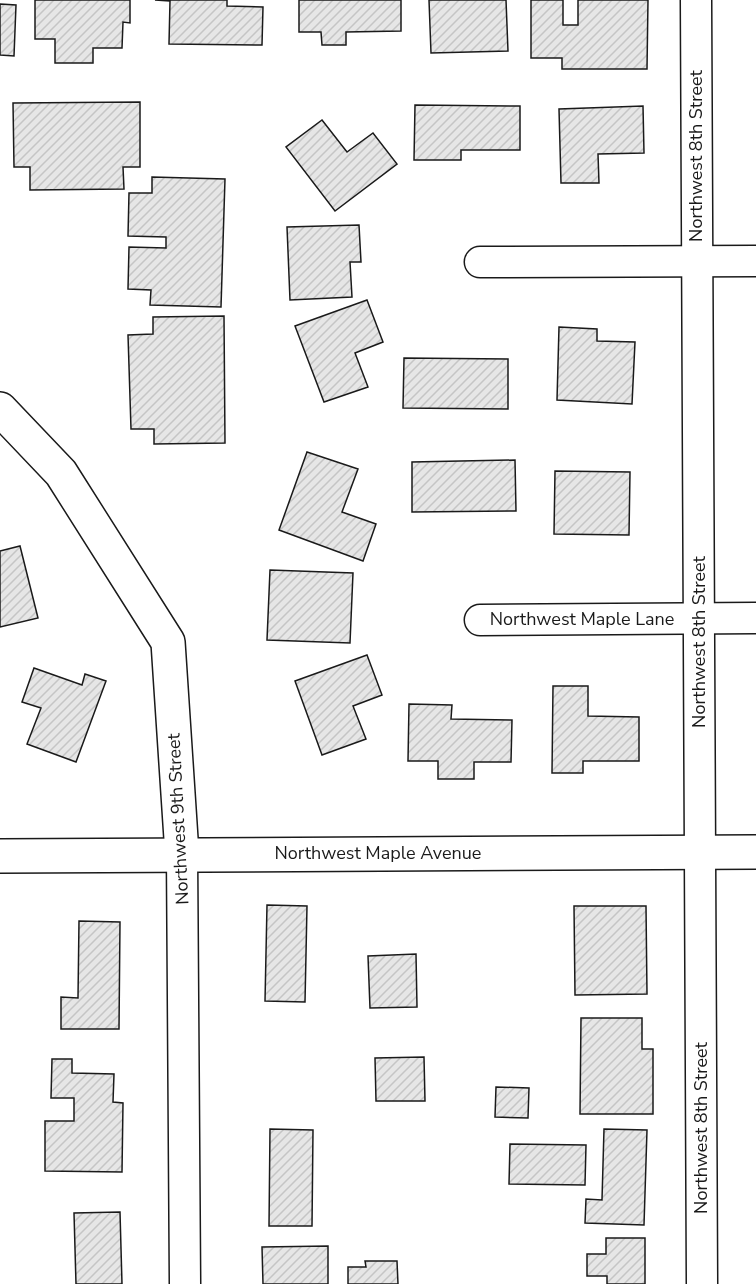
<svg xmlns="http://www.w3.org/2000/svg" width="756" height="1284" viewBox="0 0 756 1284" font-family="'Nunito Sans',sans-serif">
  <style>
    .building { fill: url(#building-hatch); stroke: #1a1a1a; stroke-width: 1.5 }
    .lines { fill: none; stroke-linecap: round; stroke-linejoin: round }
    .street-casing { stroke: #1a1a1a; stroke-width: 33 }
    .secondary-casing { stroke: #1a1a1a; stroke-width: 36 }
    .street { stroke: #fff; stroke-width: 30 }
    .secondary { stroke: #fff; stroke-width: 33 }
    .labels { text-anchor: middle; stroke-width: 4.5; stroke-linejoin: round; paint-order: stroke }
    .street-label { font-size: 18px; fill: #1a1a1a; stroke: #fff }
  </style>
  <defs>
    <pattern id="building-hatch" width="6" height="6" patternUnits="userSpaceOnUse" patternTransform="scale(1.5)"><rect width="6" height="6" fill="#e6e6e6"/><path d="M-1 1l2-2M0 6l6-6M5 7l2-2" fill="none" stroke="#c5c5c5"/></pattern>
  </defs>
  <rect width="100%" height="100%" fill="#fff"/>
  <g class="building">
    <polygon points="35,0 130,0 130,23 123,22 122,48 93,48 93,63 55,63 55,39 35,39"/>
    <polygon points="155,0 227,0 227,6 263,7 262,45 169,44 170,1"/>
    <polygon points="299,0 401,0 401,31 346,32 346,45 322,45 321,32 299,32"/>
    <polygon points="429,0 506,0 508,51 431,53"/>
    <polygon points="531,0 563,0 563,25 578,25 578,0 648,0 647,69 562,69 562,58 531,58"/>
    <polygon points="0,4 16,5 14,56 0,55"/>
    <polygon points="140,102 140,167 123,167 124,189 30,190 30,167 14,167 13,103"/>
    <polygon points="415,105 520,106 520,150 461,150 461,160 414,160"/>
    <polygon points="643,106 644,153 598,154 599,183 561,183 559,109"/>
    <polygon points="322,120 347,152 373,133 397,164 335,211 286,147"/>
    <polygon points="152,177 225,179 221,307 150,305 151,290 128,289 129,247 166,248 166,237 128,236 129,193 152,193"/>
    <polygon points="359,225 361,262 350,262 352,297 290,300 287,227"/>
    <polygon points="367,300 383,342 355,353 368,387 324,402 295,326"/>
    <polygon points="224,316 225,443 154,444 154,429 131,429 128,335 153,334 153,317"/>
    <polygon points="559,327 597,329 597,341 635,342 632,404 557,400"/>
    <polygon points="404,358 508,359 508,409 403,408"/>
    <polygon points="307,452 358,469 342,512 376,524 363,561 279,530"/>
    <polygon points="515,460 516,511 412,512 412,462"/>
    <polygon points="555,471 630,472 629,535 554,534"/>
    <polygon points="20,546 38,618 0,627 0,551"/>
    <polygon points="270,570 353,573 350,643 267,640"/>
    <polygon points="367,655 382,695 353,706 366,739 322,755 295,681"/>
    <polygon points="34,668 82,685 85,674 106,681 76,762 27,744 41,708 22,702"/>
    <polygon points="553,686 588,686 588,716 639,717 639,761 583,761 583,773 552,773"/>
    <polygon points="409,704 452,705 451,719 512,720 511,762 474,762 474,779 438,779 438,761 408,761"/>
    <polygon points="267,905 307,906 305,1002 265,1001"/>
    <polygon points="574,906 646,906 647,994 575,995"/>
    <polygon points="79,921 120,922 119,1029 61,1029 61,997 78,998"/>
    <polygon points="416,954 417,1007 370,1008 368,956"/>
    <polygon points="581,1018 642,1018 642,1049 653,1049 653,1114 580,1114"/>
    <polygon points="424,1057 425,1101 376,1101 375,1058"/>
    <polygon points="52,1059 72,1059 72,1073 114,1074 113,1102 123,1103 122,1172 45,1171 45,1121 74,1121 74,1098 51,1098"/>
    <polygon points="496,1087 529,1088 528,1118 495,1117"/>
    <polygon points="270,1129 313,1130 312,1226 269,1226"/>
    <polygon points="604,1129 647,1130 644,1225 585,1223 586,1199 602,1200"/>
    <polygon points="510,1144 586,1145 585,1185 509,1184"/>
    <polygon points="120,1212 122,1284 76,1284 74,1213"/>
    <polygon points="606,1238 645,1238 645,1284 607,1284 607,1276 587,1276 587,1254 606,1254"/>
    <polygon points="328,1246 328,1284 263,1284 262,1247"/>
    <polygon points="365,1261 397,1261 398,1284 348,1284 348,1267 366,1267"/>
  </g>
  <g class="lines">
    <defs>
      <g id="street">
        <polyline points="696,0 702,1284"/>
        <polyline points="480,262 756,261"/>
        <polyline points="480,620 756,618"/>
        <polyline points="182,854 185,1284"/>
      </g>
      <g id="secondary">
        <polyline points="0,409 61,473 168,642 182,854"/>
        <polyline points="0,856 756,852"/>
      </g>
    </defs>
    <use href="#street" class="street-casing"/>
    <use href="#secondary" class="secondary-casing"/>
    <use href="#street" class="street"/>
    <use href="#secondary" class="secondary"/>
  </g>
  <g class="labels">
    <g class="street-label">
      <text transform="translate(696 156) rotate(-90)" y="6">Northwest 8th Street</text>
      <text x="582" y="625">Northwest Maple Lane</text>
      <text transform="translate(699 642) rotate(-90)" y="6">Northwest 8th Street</text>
      <text transform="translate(178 819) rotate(-93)" y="6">Northwest 9th Street</text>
      <text x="378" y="859">Northwest Maple Avenue</text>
      <text transform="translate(701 1128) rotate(-90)" y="6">Northwest 8th Street</text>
    </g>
  </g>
</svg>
